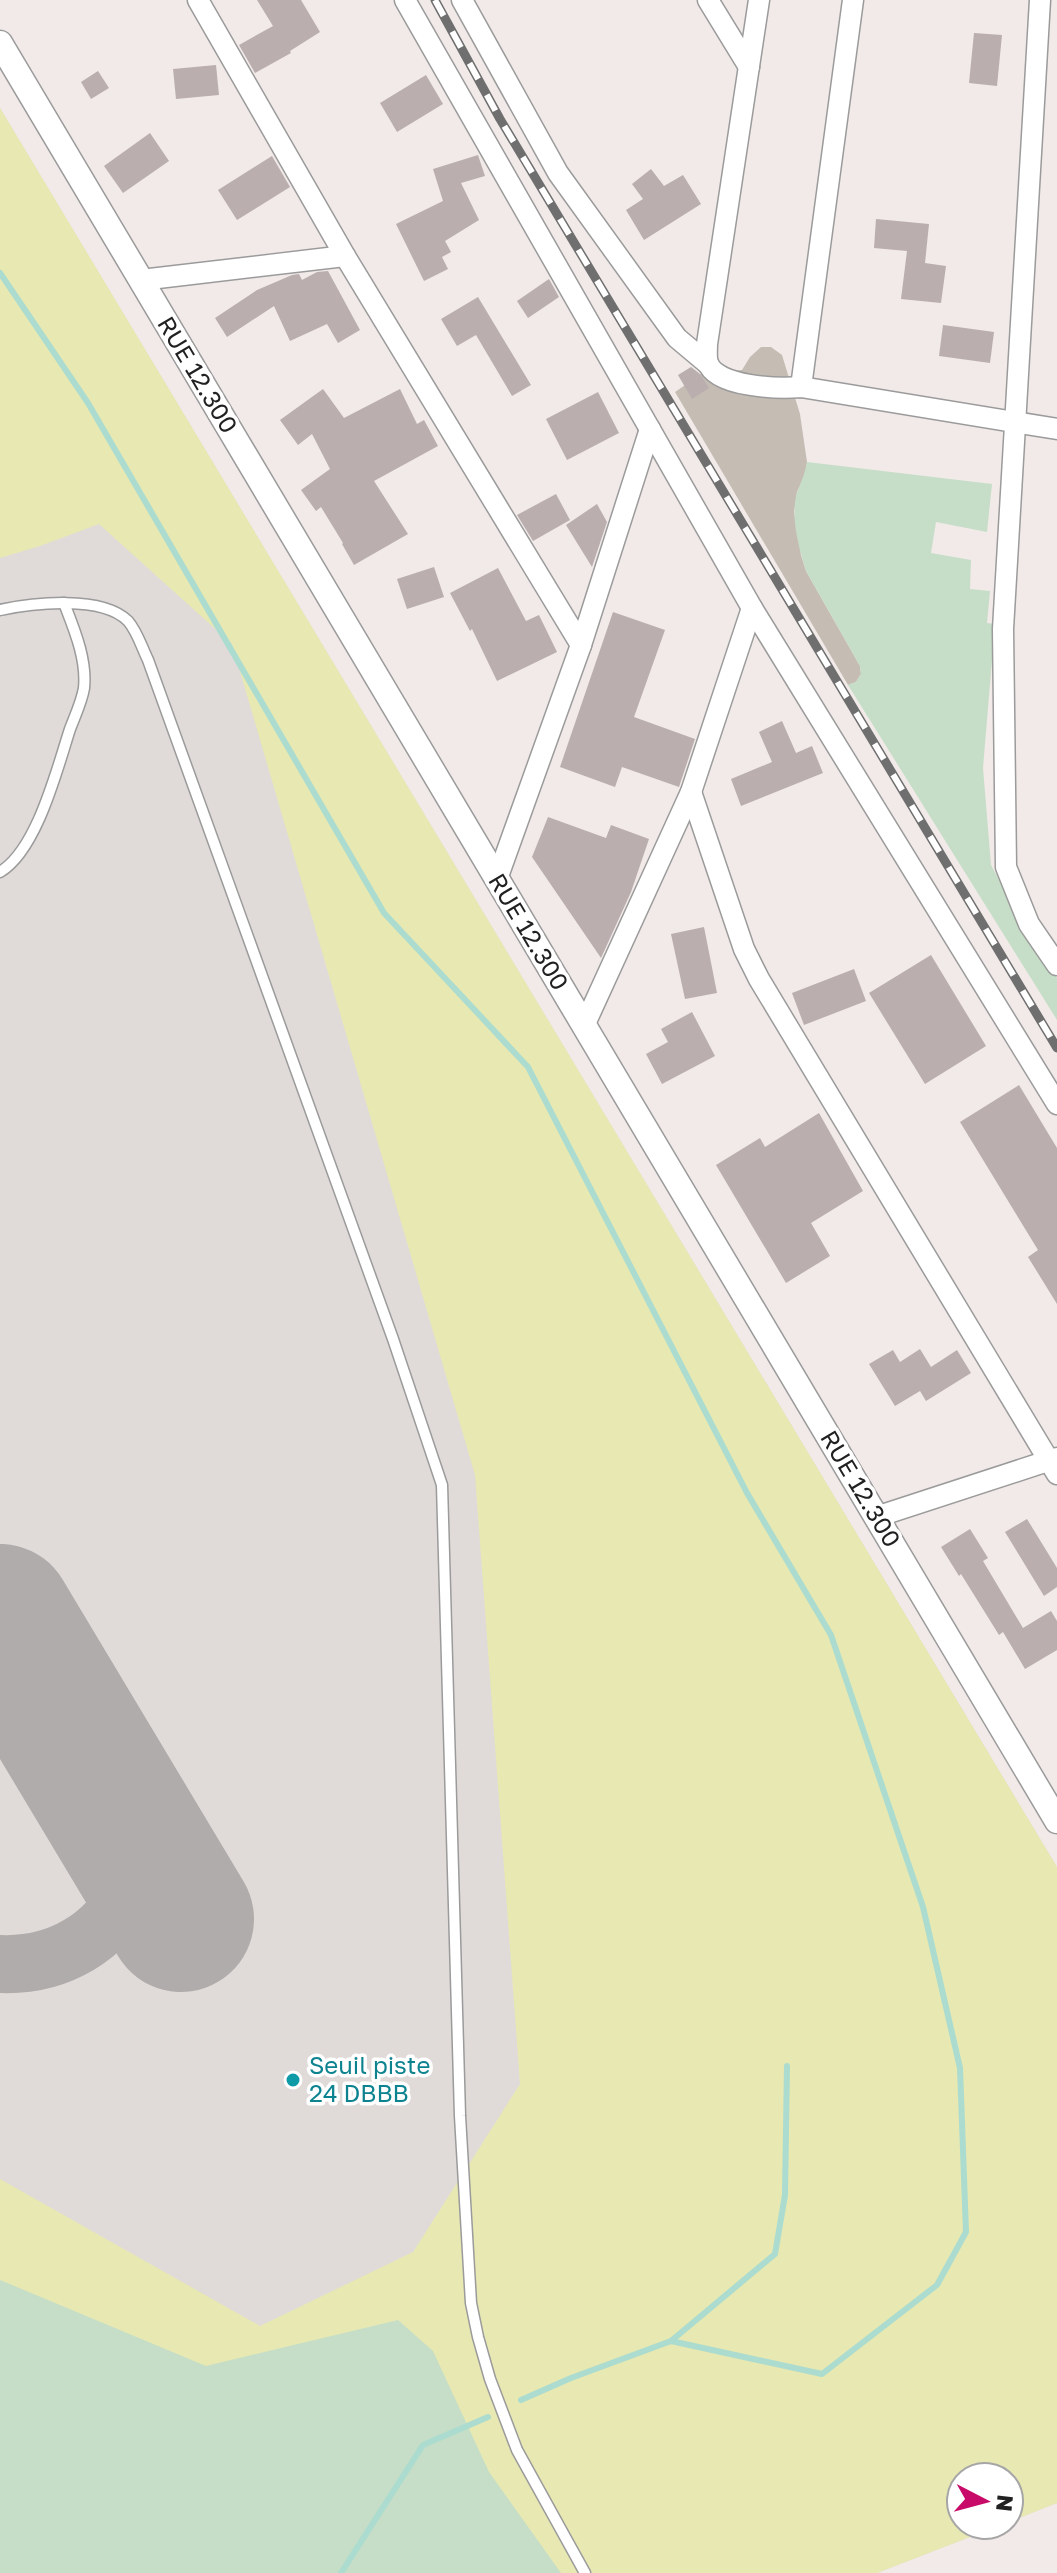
<svg xmlns="http://www.w3.org/2000/svg" width="1057" height="2573" viewBox="0 0 1057 2573" font-family="'Golos Text',sans-serif">
  <style>
    .airport { fill: #e0dbd9 }
    .construction { fill: #c5bdb4 }
    .grass { fill: #e7e8b2 }
    .wetland { fill: #c6dec7 }
    .lines { fill: none; stroke-linecap: round; stroke-linejoin: round }
    .stream { stroke: #abdccf; stroke-width: 6 }
    .taxiway { stroke: #b0acac; stroke-width: 58 }
    .runway { stroke: #b0acac; stroke-width: 146 }
    .building { fill: #baaeaf }
    .service-casing { stroke: #9b9b9b; stroke-width: 13 }
    .minor-casing { stroke: #9b9b9b; stroke-width: 23 }
    .tertiary-casing { stroke: #9b9b9b; stroke-width: 27 }
    .service { stroke: #fff; stroke-width: 10 }
    .minor { stroke: #fff; stroke-width: 20 }
    .tertiary { stroke: #fff; stroke-width: 24 }
    .rail-casing { stroke: #6f6f6f; stroke-width: 9 }
    .rail { stroke: #fff; stroke-width: 6; stroke-dasharray: 18; stroke-linecap: butt }
    .culture-dot { fill: #0f9aa8; stroke: #fff; stroke-width: 3 }
    .labels { text-anchor: middle; stroke-width: 7; stroke-linejoin: round; paint-order: stroke }
    .street-label { font-size: 24px; fill: #212121; stroke: #fff }
    .culture-label { font-size: 24px; fill: #0d838f; stroke: #fff; text-anchor: start }
  </style>
  <rect width="100%" height="100%" fill="#f1eae8"/>
  <polygon class="airport" points="0,108 1057,1867 1057,2503 1009,2522 1009,2477 961,2477 961,2525 1001,2525 877,2573 0,2573"/>
  <polygon class="construction" points="761,347 771,347 782,355 800,414 807,462 805,475 797,492 794,512 801,555 806,571 860,666 861,674 856,682 848,685 675,392 714,365 730,371 742,370 750,357"/>
  <polygon class="grass" points="0,108 1057,1867 1057,2503 1009,2522 1009,2477 961,2477 961,2525 1001,2525 877,2573 0,2573 0,2179 260,2326 413,2252 520,2084 475,1475 232,644 99,524 40,546 0,558"/>
  <g class="wetland">
    <path d="M807,462L992,484L987,532L936,522L931,553L971,560L970,589L990,591L987,623L995,624L983,768L991,865L1042,960L1057,978V1020L848,685L856,682L861,674L860,666L806,571C799,547 790,518 797,493C801,482 805,474 807,462Z"/>
    <polygon points="0,2280 206,2366 398,2320 433,2351 489,2472 561,2573 0,2573"/>
  </g>
  <g class="lines">
    <g class="stream">
      <polyline points="0,273 88,403 384,913 528,1067 747,1493 831,1635 923,1907 960,2068 966,2232 937,2285 822,2374 671,2341 571,2378 521,2400"/>
      <polyline points="671,2341 775,2254 785,2195 787,2066"/>
      <polyline points="341,2573 423,2445 488,2417"/>
    </g>
    <path class="taxiway" d="M0,1964C121,1969 184,1839 119,1740C112,1729 96,1714 84,1707C74,1701 62,1697 52,1690C45,1686 40,1679 34,1674"/>
    <polyline class="runway" points="0,1617 181,1919"/>
  </g>
  <g class="building">
    <polygon points="257,0 301,0 320,32 290,51 291,53 255,73 239,45 273,26"/>
    <polygon points="974,33 1002,35 997,86 969,83"/>
    <polygon points="216,65 219,95 176,99 173,69"/>
    <polygon points="98,71 109,88 91,99 81,82"/>
    <polygon points="426,75 443,104 397,132 380,103"/>
    <polygon points="150,133 169,161 123,193 104,166"/>
    <polygon points="478,155 485,176 461,183 479,220 445,241 451,252 442,257 448,269 424,281 396,224 443,201 433,169"/>
    <polygon points="272,156 290,187 237,220 218,190"/>
    <polygon points="651,169 664,186 683,175 701,204 644,240 626,210 643,199 632,184"/>
    <polygon points="876,219 929,224 925,263 946,266 941,303 901,299 907,251 874,248"/>
    <polygon points="328,271 360,330 338,343 327,324 290,341 274,306 227,337 215,318 257,290 292,275 299,274 302,280 317,272"/>
    <polygon points="549,279 559,297 528,318 517,301"/>
    <polygon points="478,297 531,385 512,396 476,335 457,346 441,319"/>
    <polygon points="943,325 994,332 990,363 939,356"/>
    <polygon points="691,367 700,374 709,388 692,399 678,375"/>
    <polygon points="323,389 344,418 400,389 417,424 424,420 438,446 374,481 408,534 354,565 342,544 343,543 321,507 316,511 301,490 330,469 312,434 298,445 280,420"/>
    <polygon points="598,392 619,433 567,460 546,419"/>
    <polygon points="556,494 570,520 533,541 517,515"/>
    <polygon points="597,504 607,522 592,567 566,525"/>
    <polygon points="434,567 444,597 407,609 397,579"/>
    <polygon points="498,568 526,621 539,615 557,652 497,681 472,629 470,631 450,593"/>
    <polygon points="613,612 665,630 634,717 695,739 679,787 622,767 615,787 560,767"/>
    <polygon points="782,721 796,753 812,746 823,773 741,806 731,779 772,762 759,732"/>
    <polygon points="548,817 606,838 611,825 649,839 631,892 601,958 532,857"/>
    <polygon points="704,927 717,993 685,999 671,934"/>
    <polygon points="931,955 986,1046 925,1084 869,993"/>
    <polygon points="854,969 866,1001 804,1025 792,993"/>
    <polygon points="692,1012 715,1056 662,1084 646,1054 668,1042 661,1029"/>
    <polygon points="1019,1085 1057,1148 1057,1304 1028,1257 1038,1250 960,1122"/>
    <polygon points="819,1113 863,1191 811,1223 830,1256 786,1283 716,1165 760,1138 765,1147"/>
    <polygon points="920,1349 931,1367 957,1350 971,1373 926,1401 920,1391 895,1406 869,1364 893,1350 900,1362"/>
    <polygon points="1027,1519 1057,1568 1057,1587 1044,1596 1005,1532"/>
    <polygon points="970,1529 988,1558 983,1561 1023,1628 1051,1611 1057,1621 1057,1650 1025,1669 1003,1632 999,1635 961,1574 959,1576 941,1547"/>
  </g>
  <g class="lines">
    <defs>
      <g id="service">
        <path d="M0,610C33,603 102,595 128,621C137,631 142,648 148,660L393,1339L442,1485L460,2116L471,2303L478,2337L490,2379L517,2450L585,2573"/>
        <path d="M0,872C37,850 57,769 70,729C75,716 82,701 84,688C87,659 74,629 64,603"/>
      </g>
      <g id="minor">
        <polyline points="198,0 345,256 581,645"/>
        <polyline points="405,0 752,608 1057,1104"/>
        <polyline points="462,0 558,173 677,338 708,364"/>
        <polyline points="708,0 749,67"/>
        <path d="M759,0L707,344C707,349 706,358 708,363C716,387 779,389 801,387L1057,429"/>
        <polyline points="1040,0 1003,629 1006,867 1029,924 1057,965"/>
        <polyline points="141,280 345,256"/>
        <polyline points="801,387 853,0"/>
        <polyline points="691,792 744,949 759,979 1057,1474"/>
        <polyline points="497,879 581,645 650,429"/>
        <polyline points="584,1026 691,792 752,608"/>
        <polyline points="876,1517 1057,1458"/>
      </g>
      <polyline id="tertiary" points="0,43 1057,1821"/>
    </defs>
    <use href="#service" class="service-casing"/>
    <use href="#minor" class="minor-casing"/>
    <use href="#tertiary" class="tertiary-casing"/>
    <use href="#service" class="service"/>
    <use href="#minor" class="minor"/>
    <use href="#tertiary" class="tertiary"/>
    <defs>
      <polyline id="rail" points="435,0 500,119 1057,1048"/>
    </defs>
    <use href="#rail" class="rail-casing"/>
    <use href="#rail" class="rail"/>
  </g>
  <circle class="culture-dot" cx="293" cy="2080" r="8"/>
  <g class="labels">
    <g class="street-label">
      <text transform="translate(197 375) rotate(59)" y="8">RUE 12.300</text>
      <text transform="translate(528 932) rotate(59)" y="8">RUE 12.300</text>
      <text transform="translate(860 1489) rotate(59)" y="8">RUE 12.300</text>
    </g>
    <g class="culture-label">
      <text x="309" y="2074">Seuil piste<tspan x="309" dy="28">24 DBBB</tspan></text>
    </g>
  </g>
  <g transform="translate(985 2501) rotate(96)"><circle r="38" fill="#ffffff" stroke="#a6a6a6" stroke-width="2"/>
  <path d="M0-6L14 30L0 20L-14 30Z" fill="#c80a68"/>
  <text y="-12" font-size="22" font-weight="bold" text-anchor="middle" fill="#212121">N</text>
  </g>
</svg>
